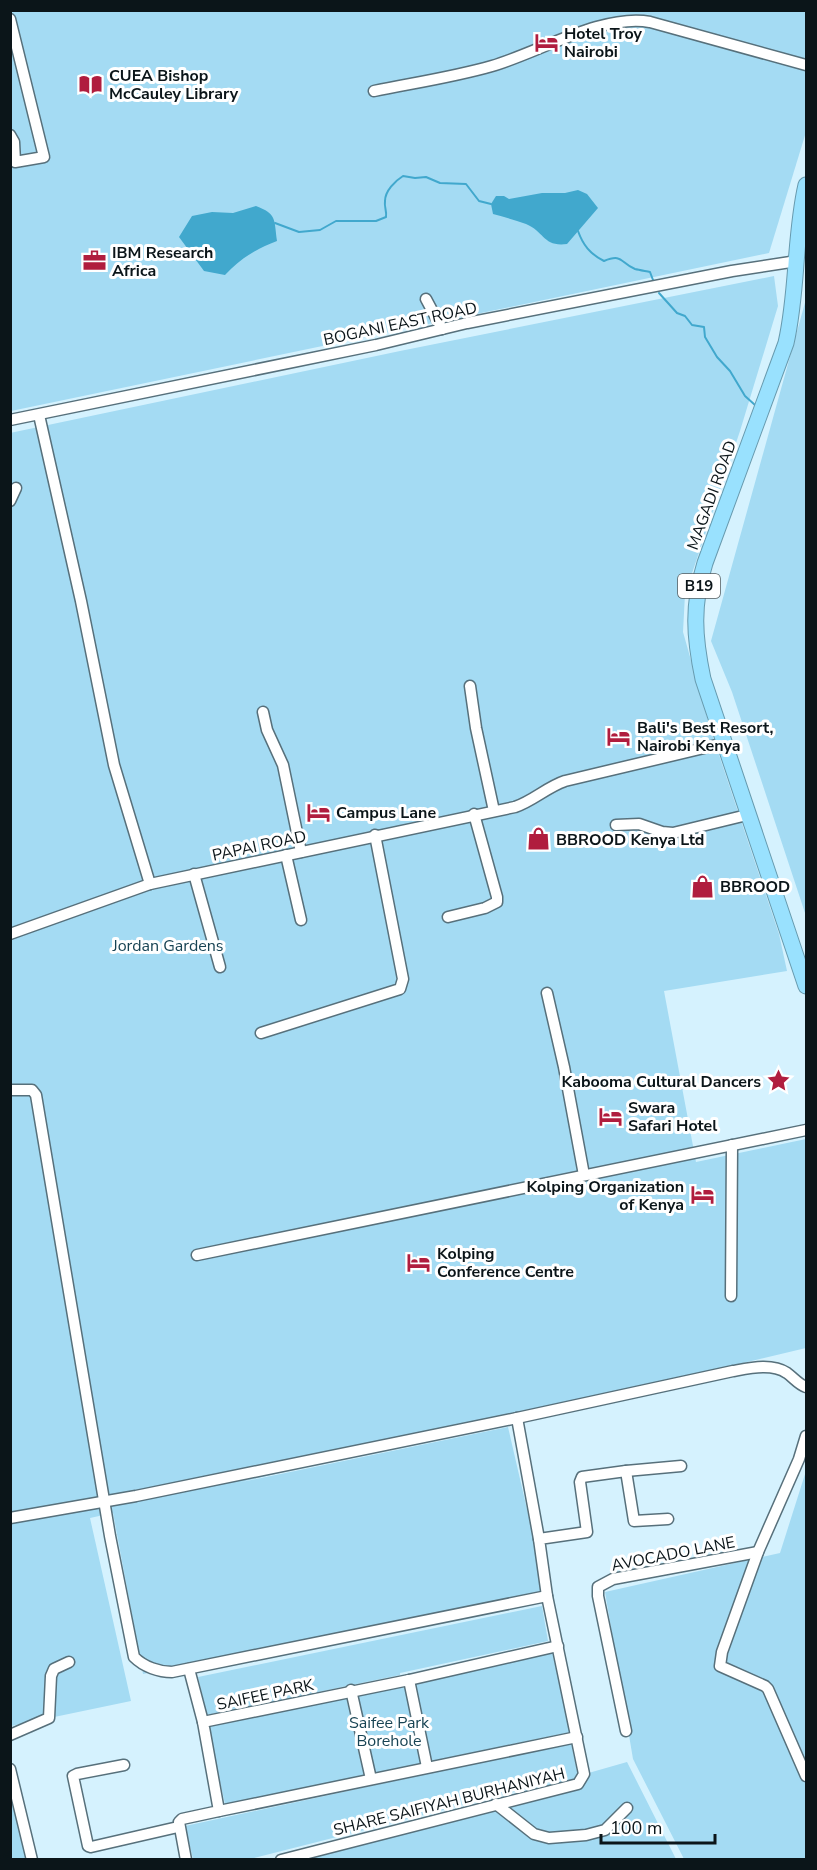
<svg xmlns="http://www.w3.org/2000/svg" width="817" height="1870" viewBox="0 0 817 1870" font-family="'Nunito Sans',sans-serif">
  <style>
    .green { fill: #a4dbf3 }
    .water { fill: #41a8cd }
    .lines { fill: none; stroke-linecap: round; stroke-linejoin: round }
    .stream { stroke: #41a8cd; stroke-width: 2 }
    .minor-casing { stroke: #57707b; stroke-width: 13 }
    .highway-casing { stroke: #679aae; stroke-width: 17 }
    .minor { stroke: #fff; stroke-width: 10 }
    .highway { stroke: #99e1fe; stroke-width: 15 }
    .labels { text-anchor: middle; stroke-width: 6; stroke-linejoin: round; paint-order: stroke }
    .shield { fill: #fff; stroke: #545b5e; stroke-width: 1.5 }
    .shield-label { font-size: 15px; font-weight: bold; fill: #0b1519 }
    .poi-label { font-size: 16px; font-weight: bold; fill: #0b1519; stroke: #fff; text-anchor: start }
    .street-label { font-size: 16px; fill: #0b1519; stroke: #fff }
    .park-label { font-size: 16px; fill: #174353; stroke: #fff }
  </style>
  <rect width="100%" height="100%" fill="#d5f2fe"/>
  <g class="green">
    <polygon points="11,11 806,11 806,132 769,253 11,411"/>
    <polygon points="774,276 778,306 740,431 685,594 683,632 711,731 779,934 787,971 664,991 696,1162 806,1139 806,1348 237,1483 508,1427 547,1596 143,1674 113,1513 90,1518 131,1701 11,1726 10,433 400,351"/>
    <polygon points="806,299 806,916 732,692 711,641"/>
    <polygon points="806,1471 806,1859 684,1859 633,1759 605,1592 780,1553"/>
    <polygon points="542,1606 548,1641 400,1673 400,1675 207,1715 198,1677"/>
    <polygon points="552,1652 571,1732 431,1761 413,1684"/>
    <polygon points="405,1687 422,1766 373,1777 355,1696"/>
    <polygon points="346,1697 364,1775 225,1804 207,1725"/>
    <polygon points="571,1743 578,1776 627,1762 676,1859 291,1859 569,1778 250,1859 193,1859 185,1826"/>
    <polygon points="11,1779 27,1859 11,1859"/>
  </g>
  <g class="water">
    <path d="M578,190L587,194L598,208L567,244C543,247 545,232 526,224C515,220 504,217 493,214L491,204L496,196H504L509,199L542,193H565Z"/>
    <path d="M256,206C277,214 274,219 277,241C256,249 241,258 225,275L204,271L179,237L192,216L212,212L233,213Z"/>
  </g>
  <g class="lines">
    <g class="stream">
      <path d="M275,223L299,232L320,230L336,221H376L386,217C387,211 384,207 385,201C385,191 395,181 403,176L415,178L426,177L440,183L466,184L479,201L491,204"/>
      <path d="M578,231C583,245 590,254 604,261C623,253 620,263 635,269C639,270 645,271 650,272L653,280"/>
      <polyline points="659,293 677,313 685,316 692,325 704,327 705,337 717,357 730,371 745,396 755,405"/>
    </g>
    <defs>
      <g id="minor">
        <polyline points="10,19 44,157 15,162 14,142 10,135"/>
        <path d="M374,91C413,83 454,77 492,66C537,53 604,13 650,22L806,65"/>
        <polyline points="426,299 442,329"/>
        <polyline points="39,415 81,601 114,765 150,884"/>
        <polyline points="10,420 376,345 467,323 732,271 797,261"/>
        <polyline points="10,501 16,488"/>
        <polyline points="470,686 476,728 494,811"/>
        <polyline points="263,712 267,730 283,765 301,852"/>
        <polyline points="616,825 639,824 662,832 673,833 747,815"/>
        <polyline points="286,855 301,920"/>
        <polyline points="194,874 220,967"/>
        <polyline points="448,917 485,908 497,902 497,897 474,814"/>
        <path d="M10,934L150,884L515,807C533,801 547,787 565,781L725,743"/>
        <polyline points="547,993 564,1067 584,1175"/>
        <polyline points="261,1033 400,989 403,979 375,835"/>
        <path d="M10,1090H32L36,1095L110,1536L134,1657C144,1667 159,1672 172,1672L547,1596L584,1774L578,1784L281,1860"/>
        <polyline points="197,1255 806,1130"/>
        <polyline points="731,1296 732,1145"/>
        <polyline points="517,1418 539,1539"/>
        <polyline points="806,1436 799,1459 758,1552 722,1652 720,1666 765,1686 768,1689 806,1776"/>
        <polyline points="626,1471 681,1466"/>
        <path d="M10,1518L136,1496L517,1418L733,1371C750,1368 772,1363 787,1373C794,1378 798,1384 806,1387"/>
        <polyline points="547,1596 539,1539 587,1532 580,1482 582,1477 626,1471 634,1521 668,1519"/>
        <polyline points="189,1669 203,1722"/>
        <polyline points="409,1680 427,1767"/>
        <polyline points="351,1690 371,1779"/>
        <polyline points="626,1731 598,1596 598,1587 613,1579 758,1552"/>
        <polyline points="10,1735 49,1718 51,1676 54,1669 69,1662"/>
        <polyline points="124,1765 77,1774 73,1776 88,1846 91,1847 178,1827"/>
        <polyline points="10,1769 32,1860"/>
        <polyline points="496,1804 534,1834 549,1838 586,1835 605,1830 627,1808"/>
        <polyline points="219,1811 577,1737"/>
        <polyline points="186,1860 179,1822 182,1819 219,1811 203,1722 409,1680 558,1646"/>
      </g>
      <path id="highway" d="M806,185C794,237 798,291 786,343L705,563C692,605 694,636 703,679L806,986"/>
    </defs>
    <use href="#minor" class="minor-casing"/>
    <use href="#highway" class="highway-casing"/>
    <use href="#minor" class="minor"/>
    <use href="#highway" class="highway"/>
  </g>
  <defs>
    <symbol id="hotel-bare" viewBox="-9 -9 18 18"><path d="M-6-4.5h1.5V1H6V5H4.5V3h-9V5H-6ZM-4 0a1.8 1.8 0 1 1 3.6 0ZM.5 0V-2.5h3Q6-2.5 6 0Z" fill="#b01d3e" stroke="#fff" stroke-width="2.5" paint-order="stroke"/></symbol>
    <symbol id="library-bare" viewBox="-9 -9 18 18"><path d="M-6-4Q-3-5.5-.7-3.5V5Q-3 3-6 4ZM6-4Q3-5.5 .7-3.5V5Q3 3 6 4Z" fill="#b01d3e" stroke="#fff" stroke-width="2.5" paint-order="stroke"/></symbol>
    <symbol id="office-bare" viewBox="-9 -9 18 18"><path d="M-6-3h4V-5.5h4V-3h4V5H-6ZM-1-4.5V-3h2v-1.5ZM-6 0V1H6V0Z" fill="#b01d3e" stroke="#fff" stroke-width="2.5" paint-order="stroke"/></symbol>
    <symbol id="shop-bare" viewBox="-9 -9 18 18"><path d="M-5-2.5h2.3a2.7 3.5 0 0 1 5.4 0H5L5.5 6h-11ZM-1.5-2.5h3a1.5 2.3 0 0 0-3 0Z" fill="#b01d3e" stroke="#fff" stroke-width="2.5" paint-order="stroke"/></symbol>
    <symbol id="sight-bare" viewBox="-9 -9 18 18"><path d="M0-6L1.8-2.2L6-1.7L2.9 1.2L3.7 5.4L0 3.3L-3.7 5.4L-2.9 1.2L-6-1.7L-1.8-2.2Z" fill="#b01d3e" stroke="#fff" stroke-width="2.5" paint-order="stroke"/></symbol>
  </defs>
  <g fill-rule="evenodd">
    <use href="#hotel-bare" x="530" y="26" width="33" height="33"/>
    <use href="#library-bare" x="74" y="68" width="33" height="33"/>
    <use href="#office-bare" x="78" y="244" width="33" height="33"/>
    <use href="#hotel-bare" x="602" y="720" width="33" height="33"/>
    <use href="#hotel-bare" x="302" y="796" width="33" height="33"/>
    <use href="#shop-bare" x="522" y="822" width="33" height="33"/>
    <use href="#shop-bare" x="686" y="870" width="33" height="33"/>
    <use href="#sight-bare" x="762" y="1064" width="33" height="33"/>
    <use href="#hotel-bare" x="594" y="1100" width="33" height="33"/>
    <use href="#hotel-bare" x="686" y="1178" width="33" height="33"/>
    <use href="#hotel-bare" x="402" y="1246" width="33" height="33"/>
  </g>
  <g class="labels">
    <rect class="shield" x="678" y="574" width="42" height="24" rx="4.5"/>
    <g class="shield-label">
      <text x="699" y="591">B19</text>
    </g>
    <g class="poi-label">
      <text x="564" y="39">Hotel Troy<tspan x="564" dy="18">Nairobi</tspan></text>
      <text x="109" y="81">CUEA Bishop<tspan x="109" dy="18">McCauley Library</tspan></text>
      <text x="112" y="258">IBM Research<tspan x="112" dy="18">Africa</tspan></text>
      <text x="637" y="733">Bali's Best Resort,<tspan x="637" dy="18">Nairobi Kenya</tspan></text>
      <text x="336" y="818">Campus Lane</text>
      <text x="556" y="845">BBROOD Kenya Ltd</text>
      <text x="720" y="892">BBROOD</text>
      <text x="761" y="1087" text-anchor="end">Kabooma Cultural Dancers</text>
      <text x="628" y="1113">Swara<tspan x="628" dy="18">Safari Hotel</tspan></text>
      <text x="684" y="1192" text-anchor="end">Kolping Organization<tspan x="684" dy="18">of Kenya</tspan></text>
      <text x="437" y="1259">Kolping<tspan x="437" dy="18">Conference Centre</tspan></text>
    </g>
    <g class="street-label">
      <text transform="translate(400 323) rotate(-12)" y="6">BOGANI EAST ROAD</text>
      <text transform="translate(711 495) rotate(-70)" y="6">MAGADI ROAD</text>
      <text transform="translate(259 845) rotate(-12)" y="6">PAPAI ROAD</text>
      <text transform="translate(673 1553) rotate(-11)" y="6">AVOCADO LANE</text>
      <text transform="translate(265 1694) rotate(-12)" y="6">SAIFEE PARK</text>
      <text transform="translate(449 1801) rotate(-14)" y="6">SHARE SAIFIYAH BURHANIYAH</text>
    </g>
    <g class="park-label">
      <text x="168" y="951">Jordan Gardens</text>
      <text x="389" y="1728">Saifee Park<tspan x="389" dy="18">Borehole</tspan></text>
    </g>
  </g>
  <rect width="817" height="1870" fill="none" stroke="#0b1519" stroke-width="24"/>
  <path d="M601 1834v9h114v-9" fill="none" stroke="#0b1519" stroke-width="3"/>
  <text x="610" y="1834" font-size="18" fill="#0b1519" stroke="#ffffff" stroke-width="4.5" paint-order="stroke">100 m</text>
</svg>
